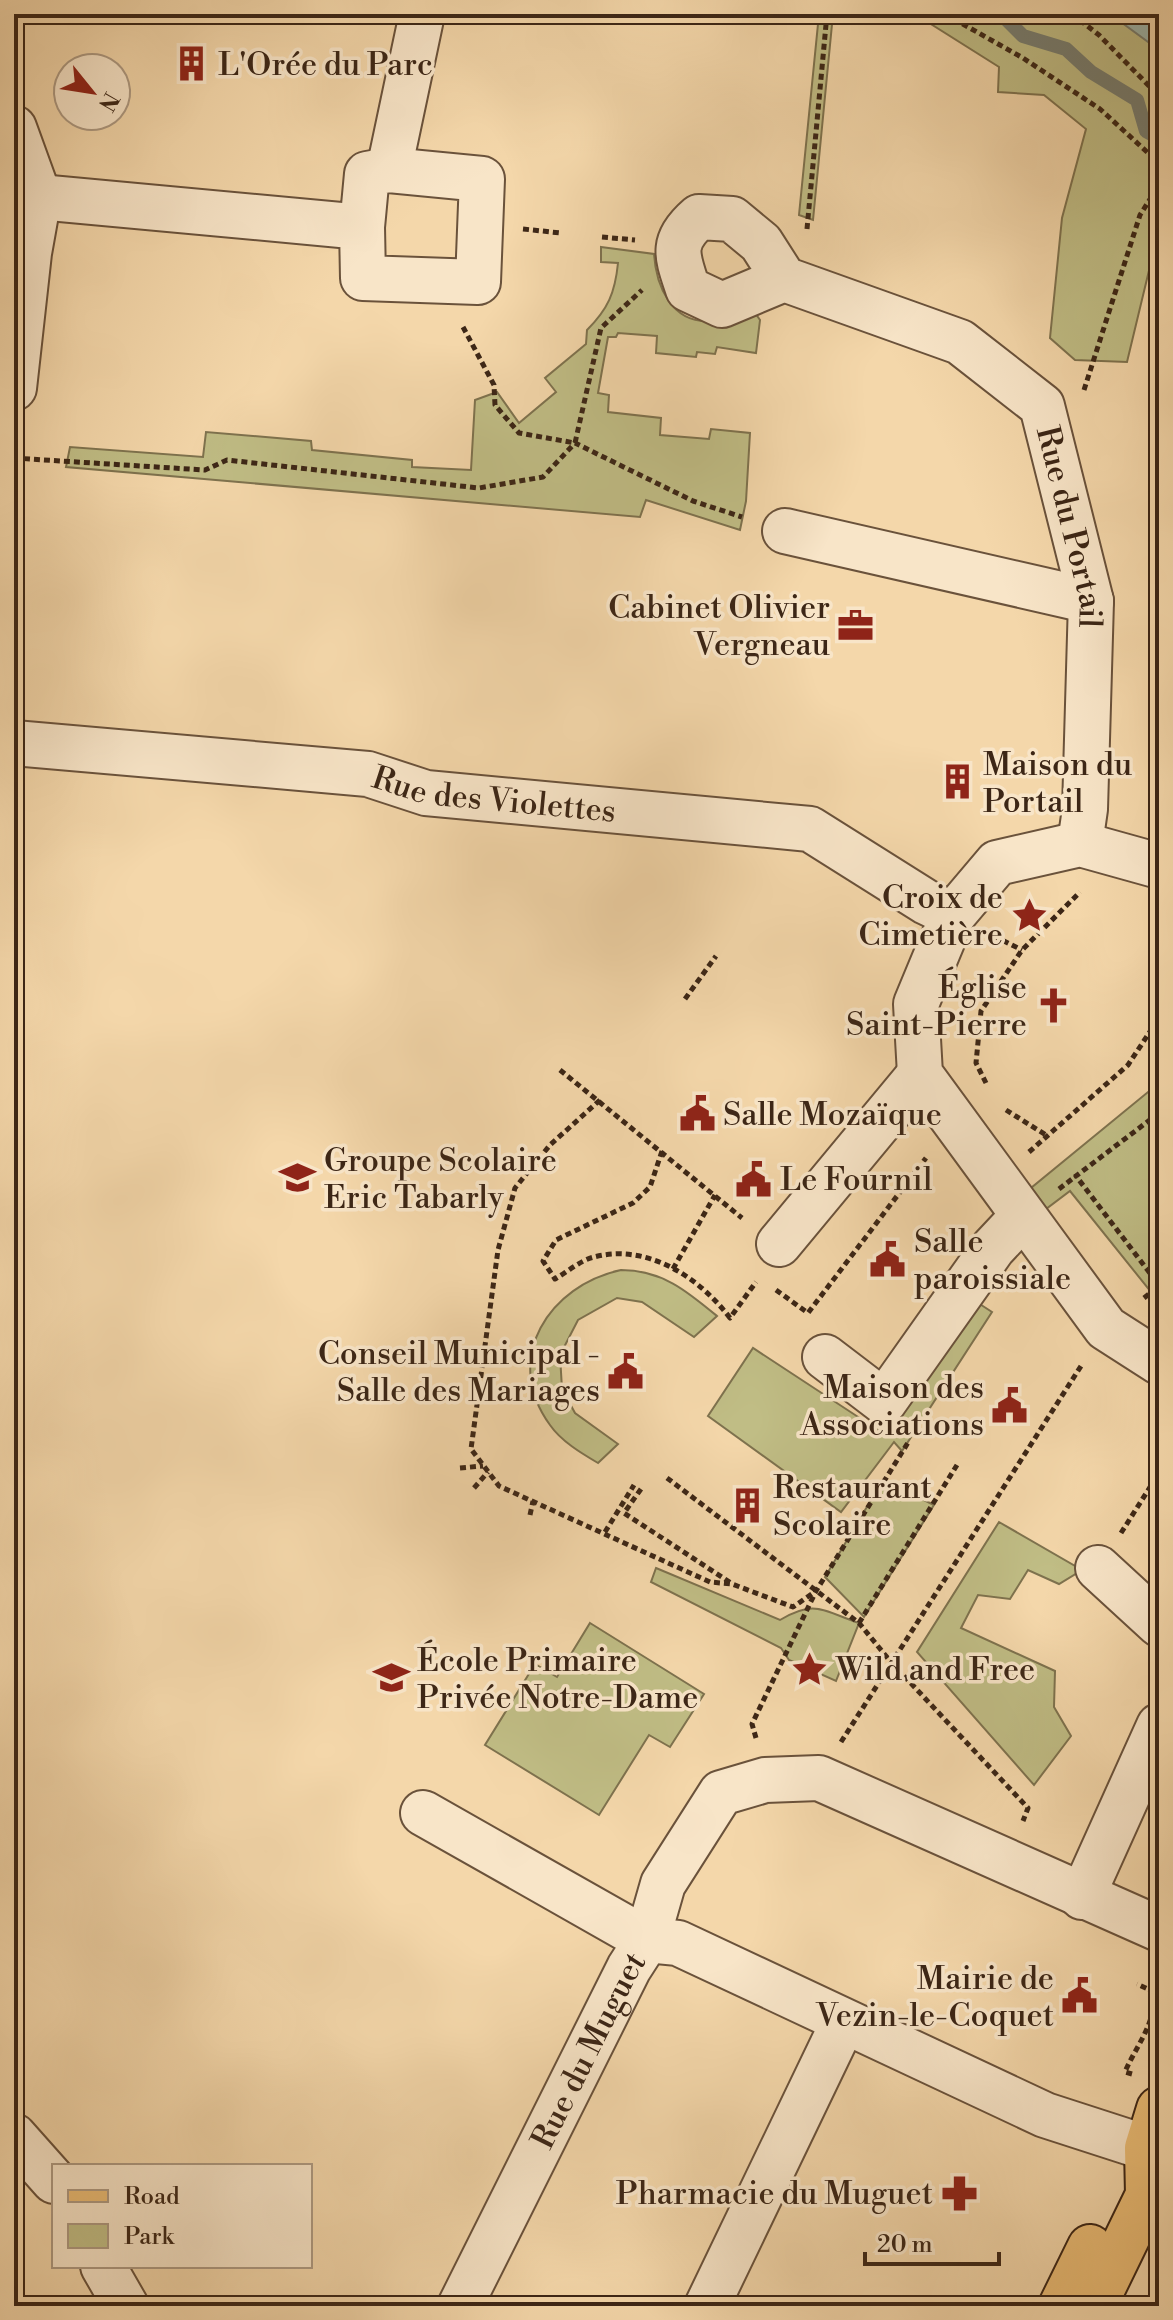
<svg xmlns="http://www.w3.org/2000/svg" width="1173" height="2320" viewBox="0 0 1173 2320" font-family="'Libre Bodoni',serif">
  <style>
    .green { fill: #c0bd85; stroke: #7e724e; stroke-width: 2 }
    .water { fill: #9db8af; stroke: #767e72; stroke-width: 2 }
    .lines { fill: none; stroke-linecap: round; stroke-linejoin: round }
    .stream { stroke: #767e72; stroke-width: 14 }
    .minor-casing { stroke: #6a523b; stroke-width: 48 }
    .major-casing { stroke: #3c2616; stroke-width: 48 }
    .path { stroke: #3c2616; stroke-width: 5; stroke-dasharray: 6 4; stroke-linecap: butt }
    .minor { stroke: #f8e5c8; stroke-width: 44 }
    .major { stroke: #eabc75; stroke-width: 44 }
    .labels { text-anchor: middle; stroke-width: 7; stroke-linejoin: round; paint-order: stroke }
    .poi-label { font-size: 32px; fill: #3c2616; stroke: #f8e5c8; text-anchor: start }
    .street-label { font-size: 32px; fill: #3c2616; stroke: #f8e5c8 }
  </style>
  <rect width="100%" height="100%" fill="#f4d7aa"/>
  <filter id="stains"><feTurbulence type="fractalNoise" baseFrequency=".0025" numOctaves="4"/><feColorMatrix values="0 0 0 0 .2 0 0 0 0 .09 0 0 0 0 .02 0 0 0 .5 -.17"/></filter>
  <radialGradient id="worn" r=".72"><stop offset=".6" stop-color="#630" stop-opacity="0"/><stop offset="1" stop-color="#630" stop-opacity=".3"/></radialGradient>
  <g class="green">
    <polygon points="819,14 833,14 813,220 799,215"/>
    <polygon points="915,14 1159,14 1159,258 1152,258 1127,362 1075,360 1050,338 1062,218 1086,129 1044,95 998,92 999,67"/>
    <path d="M601,247L654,254C656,285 671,324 711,321C725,320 740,314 753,310L760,320L756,353L717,347L715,354L697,352L696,357L656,353L657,336L618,333L616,337H608L598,393L609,395L608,412L661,418L660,435L709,439L711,429L750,433L746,501L740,530L646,500L640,517L66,467L70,447L203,457L206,432L311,441L312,450L412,460V467L471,470L475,400L497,392L519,423L556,392L545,378L586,344L587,330C608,309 615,293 618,263L601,262Z"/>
    <polygon points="1159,1083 1159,1302 1070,1191 1046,1209 1031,1188"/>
    <path d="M621,1270C662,1270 687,1291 717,1316L694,1337L642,1302L617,1298L578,1320L560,1355L562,1389L575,1413L618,1444L598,1463C581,1453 561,1441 550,1425C501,1358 550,1285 621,1270Z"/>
    <polygon points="972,1299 992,1312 902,1451 894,1442 841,1512 708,1416 753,1348 881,1432"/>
    <polygon points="883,1480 934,1505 864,1617 825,1577"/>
    <polygon points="999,1522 1082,1570 1059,1584 1028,1570 1010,1599 978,1595 961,1628 1055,1671 1054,1707 1071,1736 1034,1785 917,1652"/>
    <path d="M656,1568L780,1620C815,1599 823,1611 859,1623L836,1681L789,1660L781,1648L651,1582Z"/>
    <polygon points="590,1623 704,1694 670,1747 649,1735 599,1815 485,1745 535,1664 557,1677"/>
  </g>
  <polygon class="water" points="1110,14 1159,14 1159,50"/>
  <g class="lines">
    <polyline class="stream" points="1001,14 1023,36 1066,49 1091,72 1137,100 1146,131 1159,138"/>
    <defs>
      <g id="minor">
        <polyline points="14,128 39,197"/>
        <polyline points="389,170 422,14"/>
        <polyline points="39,197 362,227 363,278 478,282 482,179 389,170 367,174 362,227"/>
        <path id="s1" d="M784,279L722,305L688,289C677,256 670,242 699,217L732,219L761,243L784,279L960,342L1042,406L1091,601L1085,809L1080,844"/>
        <polyline points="14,388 29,253 39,197"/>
        <polyline points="785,531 1091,601"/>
        <path id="s2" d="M14,743L368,774L426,793L810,829L926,902L953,915"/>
        <polyline points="1159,866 1080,844 997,863 953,915 916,1004 920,1074 1106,1328 1159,1362"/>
        <polyline points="779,1244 920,1074"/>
        <polyline points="825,1357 884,1402 993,1248 1023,1216"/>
        <polyline points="1098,1568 1159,1624"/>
        <polyline points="423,1813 647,1940 678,1943 1045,2115 1147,2148"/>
        <polyline points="1082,1897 1159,1726"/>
        <polyline points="14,2136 54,2181"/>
        <polyline points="103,2266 126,2306"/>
        <path id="s3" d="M460,2306L629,1968L647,1940L663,1884L721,1793L765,1780L819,1778L1159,1929"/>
        <polyline points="707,2306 843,2023"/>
      </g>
      <g id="major">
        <polyline points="1061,2306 1090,2247"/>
        <polyline points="1094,2306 1148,2195 1147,2148 1159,2109"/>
      </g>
    </defs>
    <use href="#minor" class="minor-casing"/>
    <use href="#major" class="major-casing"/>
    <g class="path">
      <polyline points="945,14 1023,58 1100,109 1159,163"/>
      <polyline points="1072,14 1099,35 1159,96"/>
      <polyline points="523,229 561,233"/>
      <polyline points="807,229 827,14"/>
      <polyline points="602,237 635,240"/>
      <polyline points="463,327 494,385 495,405 519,433 575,443 601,328 642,290"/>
      <polyline points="1084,390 1140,215 1159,185"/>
      <polyline points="14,458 205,470 227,460 479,488 543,477 575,443 693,501 742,517"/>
      <polyline points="994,936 1022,950"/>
      <polyline points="685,999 716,956"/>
      <polyline points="560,1070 742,1218"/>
      <polyline points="986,1083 976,1063 981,1011 1022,950 1080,892"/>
      <polyline points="600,1100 550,1145 515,1188 498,1250 471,1449 499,1486 710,1582 732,1584 793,1607 816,1591"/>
      <polyline points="1006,1110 1046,1135"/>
      <polyline points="1159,1113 1076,1176 1159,1285"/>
      <path d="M662,1151L650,1187L633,1203L556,1240L543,1261L555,1279C567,1272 581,1260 594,1257C647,1243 699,1277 730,1318L756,1282"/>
      <polyline points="1029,1152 1128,1065 1159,1018"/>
      <polyline points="1059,1189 1076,1176"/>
      <polyline points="673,1269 715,1195"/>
      <polyline points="776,1290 808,1313 926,1158"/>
      <polyline points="1144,1298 1159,1286"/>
      <polyline points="460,1468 483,1466"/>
      <polyline points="667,1478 859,1623 890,1661 1028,1808 1023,1821"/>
      <polyline points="474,1488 488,1472"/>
      <polyline points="641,1489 624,1513 731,1583"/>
      <polyline points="530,1515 533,1501"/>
      <polyline points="605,1532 634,1485"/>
      <polyline points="1121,1533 1159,1473"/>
      <polyline points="859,1623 957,1465"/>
      <polyline points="756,1738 752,1724 816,1591 909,1441"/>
      <polyline points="841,1742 1081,1366"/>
      <path d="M1132,2074L1125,2072C1135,2047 1162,2016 1150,1990L1137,1984"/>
    </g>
    <use href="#minor" class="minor"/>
    <use href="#major" class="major"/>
  </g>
  <defs>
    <symbol id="building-bare" viewBox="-9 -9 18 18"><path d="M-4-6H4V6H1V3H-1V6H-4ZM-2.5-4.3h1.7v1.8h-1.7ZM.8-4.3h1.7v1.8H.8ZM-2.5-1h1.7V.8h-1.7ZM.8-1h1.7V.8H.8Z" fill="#8f2418" stroke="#f8e5c8" stroke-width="2.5" paint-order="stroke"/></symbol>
    <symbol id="office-bare" viewBox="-9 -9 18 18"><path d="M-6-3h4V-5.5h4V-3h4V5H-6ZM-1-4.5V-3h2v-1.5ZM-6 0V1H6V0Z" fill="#8f2418" stroke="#f8e5c8" stroke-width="2.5" paint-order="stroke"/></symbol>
    <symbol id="sight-bare" viewBox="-9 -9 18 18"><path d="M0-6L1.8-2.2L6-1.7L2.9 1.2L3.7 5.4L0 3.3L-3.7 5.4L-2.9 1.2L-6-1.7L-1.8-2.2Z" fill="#8f2418" stroke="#f8e5c8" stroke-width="2.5" paint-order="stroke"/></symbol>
    <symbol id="church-bare" viewBox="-9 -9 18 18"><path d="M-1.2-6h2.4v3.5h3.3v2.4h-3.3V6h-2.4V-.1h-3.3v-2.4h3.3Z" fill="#8f2418" stroke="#f8e5c8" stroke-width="2.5" paint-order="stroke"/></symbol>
    <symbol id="civic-bare" viewBox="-9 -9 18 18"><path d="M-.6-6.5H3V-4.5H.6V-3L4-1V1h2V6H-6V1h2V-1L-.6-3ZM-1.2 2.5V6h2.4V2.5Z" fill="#8f2418" stroke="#f8e5c8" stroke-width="2.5" paint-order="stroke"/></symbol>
    <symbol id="school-bare" viewBox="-9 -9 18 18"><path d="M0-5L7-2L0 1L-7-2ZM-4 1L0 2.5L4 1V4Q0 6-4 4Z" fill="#8f2418" stroke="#f8e5c8" stroke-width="2.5" paint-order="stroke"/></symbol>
    <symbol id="pharmacy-bare" viewBox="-9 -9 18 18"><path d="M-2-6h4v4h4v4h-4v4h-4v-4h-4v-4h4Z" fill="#8f2418" stroke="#f8e5c8" stroke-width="2.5" paint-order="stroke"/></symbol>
  </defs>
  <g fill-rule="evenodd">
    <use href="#building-bare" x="166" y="38" width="51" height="51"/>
    <use href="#office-bare" x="830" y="600" width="51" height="51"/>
    <use href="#building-bare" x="932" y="756" width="51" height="51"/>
    <use href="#sight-bare" x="1004" y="890" width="51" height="51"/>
    <use href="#church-bare" x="1028" y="980" width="51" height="51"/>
    <use href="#civic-bare" x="672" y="1088" width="51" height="51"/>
    <use href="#school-bare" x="272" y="1152" width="51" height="51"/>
    <use href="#civic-bare" x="728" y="1154" width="51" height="51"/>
    <use href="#civic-bare" x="862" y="1234" width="51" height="51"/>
    <use href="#civic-bare" x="600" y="1346" width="51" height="51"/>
    <use href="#civic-bare" x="984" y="1380" width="51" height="51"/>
    <use href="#building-bare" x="722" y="1480" width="51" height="51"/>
    <use href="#sight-bare" x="784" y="1644" width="51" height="51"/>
    <use href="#school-bare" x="366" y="1652" width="51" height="51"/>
    <use href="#civic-bare" x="1054" y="1970" width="51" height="51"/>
    <use href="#pharmacy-bare" x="934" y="2168" width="51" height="51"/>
  </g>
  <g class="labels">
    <g class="poi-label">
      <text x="218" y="75">L'Orée du Parc</text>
      <text x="830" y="618" text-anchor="end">Cabinet Olivier<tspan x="830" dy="37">Vergneau</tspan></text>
      <text x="983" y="775">Maison du<tspan x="983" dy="37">Portail</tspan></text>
      <text x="1003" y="908" text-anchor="end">Croix de<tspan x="1003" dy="37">Cimetière</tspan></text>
      <text x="1027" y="998" text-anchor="end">Église<tspan x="1027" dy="37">Saint-Pierre</tspan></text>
      <text x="723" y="1125">Salle Mozaïque</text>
      <text x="324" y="1171">Groupe Scolaire<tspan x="324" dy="37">Eric Tabarly</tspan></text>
      <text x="780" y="1190">Le Fournil</text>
      <text x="914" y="1252">Salle<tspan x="914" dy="37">paroissiale</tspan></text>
      <text x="600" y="1364" text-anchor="end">Conseil Municipal -<tspan x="600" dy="37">Salle des Mariages</tspan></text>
      <text x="984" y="1398" text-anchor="end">Maison des<tspan x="984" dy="37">Associations</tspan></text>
      <text x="773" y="1498">Restaurant<tspan x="773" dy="37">Scolaire</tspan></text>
      <text x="417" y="1671">École Primaire<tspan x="417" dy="37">Privée Notre-Dame</tspan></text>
      <text x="836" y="1680">Wild and Free</text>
      <text x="1054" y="1989" text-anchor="end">Mairie de<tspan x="1054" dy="37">Vezin-le-Coquet</tspan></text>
      <text x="933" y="2204" text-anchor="end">Pharmacie du Muguet</text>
    </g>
    <g class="street-label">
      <text dy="11" stroke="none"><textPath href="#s1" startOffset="714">Rue du Portail</textPath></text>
      <text dy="11" stroke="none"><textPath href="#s2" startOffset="484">Rue des Violettes</textPath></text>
      <text dy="11" stroke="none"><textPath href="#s3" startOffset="286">Rue du Muguet</textPath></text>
    </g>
  </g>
  <rect width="1173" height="2320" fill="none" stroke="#f4d7aa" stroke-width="48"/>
  <rect x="16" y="16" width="1141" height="2288" fill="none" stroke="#3c2616" stroke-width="4"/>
  <rect x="24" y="24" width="1125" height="2272" fill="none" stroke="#3c2616" stroke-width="2"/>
  <rect x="52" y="2164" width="260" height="104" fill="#f8e5c8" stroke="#ad9981" stroke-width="2"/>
  <rect x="68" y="2190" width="40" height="12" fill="#eabc75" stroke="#ad9981" stroke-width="2"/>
  <text x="124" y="2204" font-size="24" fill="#3c2616">Road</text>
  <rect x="68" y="2224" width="40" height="24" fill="#c0bd85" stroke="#ad9981" stroke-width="2"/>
  <text x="124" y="2244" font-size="24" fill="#3c2616">Park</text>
  <g transform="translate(92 92) rotate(120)"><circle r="38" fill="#f8e5c8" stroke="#ad9981" stroke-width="2"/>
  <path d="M0-6L14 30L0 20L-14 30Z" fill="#8f2418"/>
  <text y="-12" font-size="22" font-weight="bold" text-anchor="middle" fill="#3c2616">N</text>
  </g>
  <path d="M865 2252v12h134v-12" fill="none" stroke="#3c2616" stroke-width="4"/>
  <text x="877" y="2252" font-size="24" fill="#3c2616" stroke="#f8e5c8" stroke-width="6" paint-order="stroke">20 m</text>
  <rect width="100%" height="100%" filter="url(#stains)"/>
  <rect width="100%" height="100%" fill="url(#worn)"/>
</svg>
